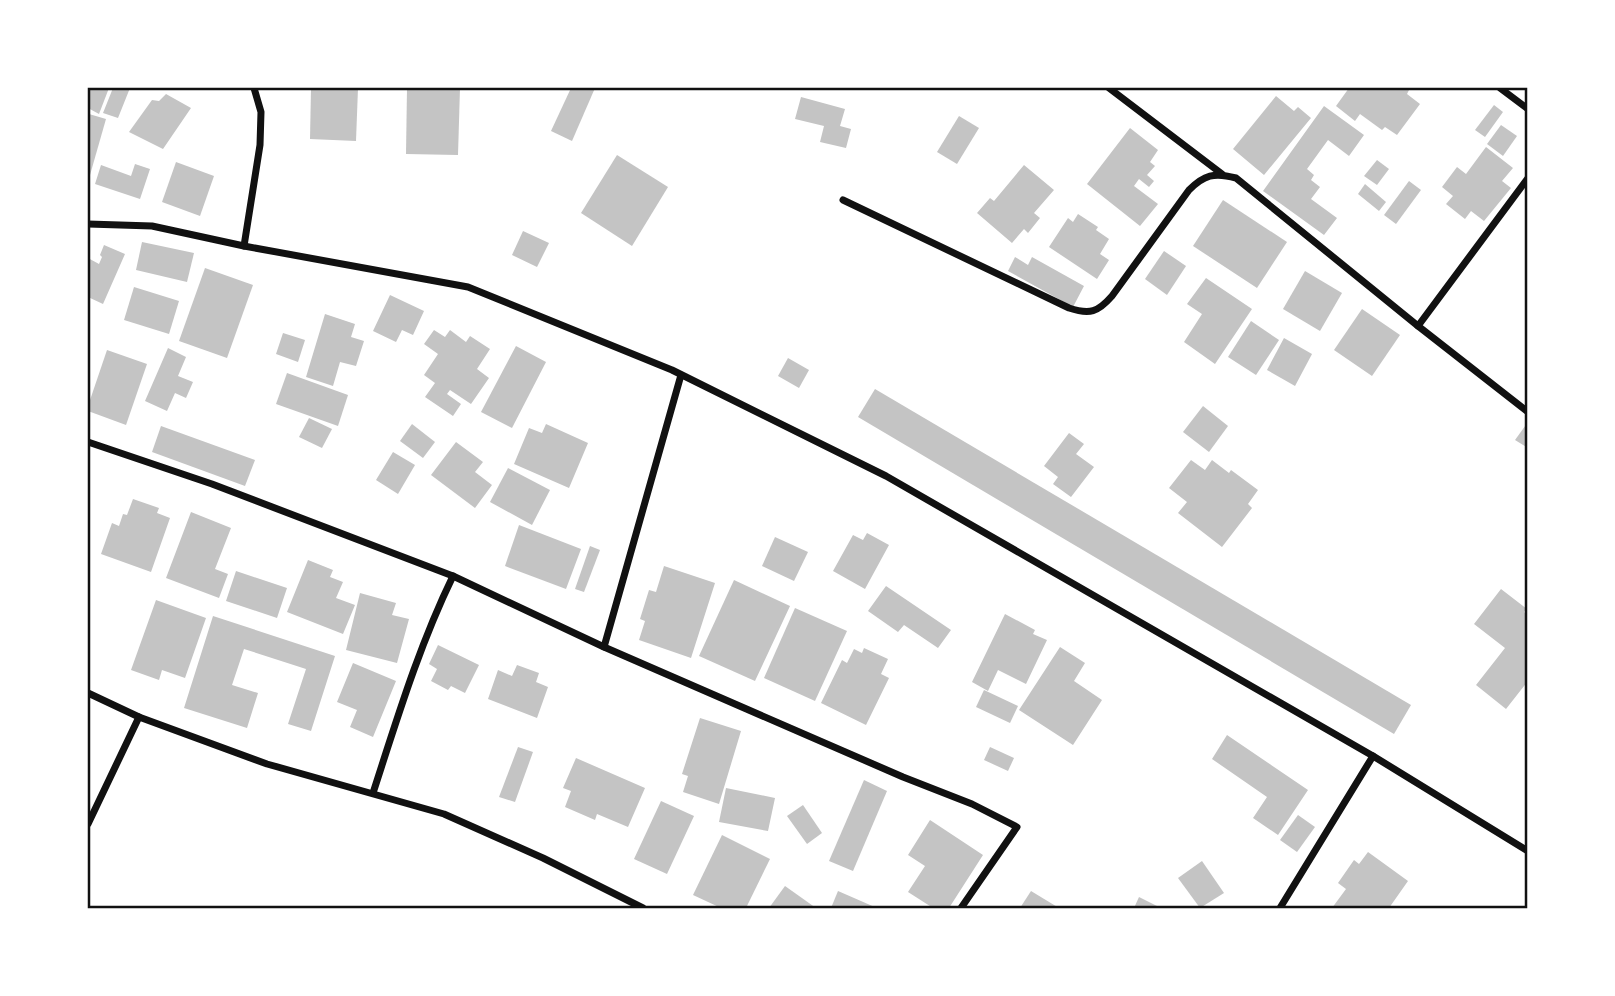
<svg xmlns="http://www.w3.org/2000/svg" width="1615" height="996" viewBox="0 0 1615 996" font-family="'Noto Sans',sans-serif">
  <style>
    .building { fill: #c4c4c4 }
    .lines { fill: none; stroke-linecap: round; stroke-linejoin: round }
    .minor { stroke: #111; stroke-width: 7 }
    .neatline { fill: none; stroke: #111; stroke-width: 2.5 }
  </style>
  <rect width="100%" height="100%" fill="#fff"/>
  <g class="building">
    <polygon points="90,88 109,88 99,114 88,108 88,93"/>
    <polygon points="113,88 130,88 118,118 103,113"/>
    <polygon points="311,88 358,88 356,141 310,139"/>
    <polygon points="407,88 460,88 458,155 406,154"/>
    <polygon points="571,88 595,88 572,141 551,131"/>
    <polygon points="1349,88 1406,88 1409,90 1407,94 1420,104 1397,135 1385,127 1382,130 1360,114 1355,121 1336,106"/>
    <polygon points="166,94 191,108 163,149 129,132 152,100 159,101"/>
    <polygon points="1276,96 1294,111 1298,107 1311,118 1264,175 1233,149"/>
    <polygon points="801,97 845,109 840,126 851,129 846,148 820,142 824,126 795,119"/>
    <polygon points="1494,105 1503,112 1485,137 1475,130"/>
    <polygon points="1324,106 1364,135 1349,156 1328,140 1307,169 1314,175 1311,180 1320,187 1311,199 1337,218 1324,235 1263,191"/>
    <polygon points="89,114 106,119 90,175 88,175"/>
    <polygon points="959,116 979,128 957,164 937,152"/>
    <polygon points="1501,125 1517,136 1503,156 1487,144"/>
    <polygon points="1130,128 1158,150 1150,162 1155,166 1147,175 1154,181 1149,187 1139,179 1134,186 1158,204 1140,226 1087,184"/>
    <polygon points="1486,147 1513,168 1502,181 1511,188 1484,221 1471,211 1465,219 1446,204 1453,196 1442,187 1457,167 1466,174"/>
    <polygon points="617,155 668,187 632,246 581,213"/>
    <polygon points="1377,160 1389,169 1377,185 1364,176"/>
    <polygon points="176,162 214,176 200,216 162,202"/>
    <polygon points="135,164 150,169 140,199 95,184 101,165 131,176"/>
    <polygon points="1024,165 1054,190 1034,213 1040,218 1028,233 1024,229 1012,243 977,213 990,198 994,201"/>
    <polygon points="1409,181 1421,190 1396,224 1384,215"/>
    <polygon points="1365,184 1386,202 1379,211 1358,194"/>
    <polygon points="1223,200 1287,242 1257,288 1193,246"/>
    <polygon points="1078,214 1098,227 1096,230 1109,239 1100,254 1109,260 1097,279 1049,247 1068,218 1073,222"/>
    <polygon points="523,231 549,243 537,267 512,255"/>
    <polygon points="142,242 194,253 187,282 136,270"/>
    <polygon points="104,245 125,254 103,304 88,297 88,258 99,264 102,257 100,255"/>
    <polygon points="1164,251 1186,266 1167,295 1145,279"/>
    <polygon points="1015,257 1028,265 1032,257 1084,286 1073,307 1008,271"/>
    <polygon points="205,268 253,285 227,358 179,341"/>
    <polygon points="1305,271 1342,293 1320,331 1283,309"/>
    <polygon points="1206,278 1252,309 1215,364 1184,342 1202,314 1187,304"/>
    <polygon points="134,287 179,301 169,334 124,320"/>
    <polygon points="390,295 424,311 413,335 402,330 396,342 373,331"/>
    <polygon points="1362,309 1400,335 1372,376 1334,350"/>
    <polygon points="325,314 355,324 351,337 364,341 356,366 340,362 333,386 306,377"/>
    <polygon points="1251,321 1279,340 1256,375 1228,357"/>
    <polygon points="434,330 445,337 450,330 466,342 470,336 490,349 477,369 489,378 471,404 450,390 447,394 461,404 453,416 425,397 435,383 424,375 438,354 424,344"/>
    <polygon points="283,333 305,340 298,362 276,354"/>
    <polygon points="1284,338 1312,354 1295,386 1267,370"/>
    <polygon points="516,346 546,362 512,428 481,412"/>
    <polygon points="168,348 186,357 178,376 193,382 186,398 175,393 167,411 145,401"/>
    <polygon points="107,350 147,364 126,425 88,411 88,406"/>
    <polygon points="788,358 809,370 799,388 778,376"/>
    <polygon points="287,373 348,395 338,426 276,404"/>
    <polygon points="875,389 1411,705 1394,734 858,417"/>
    <polygon points="1203,406 1228,426 1209,452 1183,432"/>
    <polygon points="309,418 332,429 322,448 299,437"/>
    <polygon points="1528,422 1528,448 1515,440"/>
    <polygon points="412,424 435,442 423,458 400,441"/>
    <polygon points="546,424 588,443 569,488 514,464 529,428 542,433"/>
    <polygon points="161,426 255,460 245,486 152,452"/>
    <polygon points="1069,433 1084,444 1076,454 1094,467 1071,497 1053,484 1058,477 1044,466"/>
    <polygon points="456,442 483,462 475,472 492,485 475,508 431,475"/>
    <polygon points="393,452 415,465 398,494 376,480"/>
    <polygon points="1191,460 1205,470 1212,460 1229,473 1231,470 1258,490 1248,504 1252,508 1222,547 1178,513 1187,502 1169,488"/>
    <polygon points="508,468 550,490 532,525 490,502"/>
    <polygon points="133,499 159,508 157,513 170,518 151,572 101,554 112,523 119,526 123,514 127,515"/>
    <polygon points="191,512 231,528 215,569 228,574 219,598 166,578"/>
    <polygon points="519,525 581,549 566,589 505,566"/>
    <polygon points="867,533 889,545 865,589 833,571 853,535 863,540"/>
    <polygon points="775,537 808,552 794,581 762,566"/>
    <polygon points="590,546 600,550 584,592 575,589"/>
    <polygon points="308,560 333,570 330,577 343,582 336,598 355,605 343,634 287,612"/>
    <polygon points="664,566 715,583 691,658 639,640 645,621 640,619 649,590 656,592"/>
    <polygon points="236,571 287,588 277,618 226,601"/>
    <polygon points="734,580 790,606 755,681 699,656"/>
    <polygon points="886,586 951,630 938,648 904,625 898,632 868,611"/>
    <polygon points="1501,589 1527,609 1524,612 1528,615 1528,681 1506,709 1476,685 1505,648 1474,624"/>
    <polygon points="360,593 396,603 392,615 409,619 397,663 346,650"/>
    <polygon points="156,600 206,618 185,678 162,670 159,680 131,670"/>
    <polygon points="795,608 847,631 815,701 764,678"/>
    <polygon points="1005,614 1035,630 1033,634 1047,640 1026,684 998,670 988,691 972,682"/>
    <polygon points="213,616 335,656 311,731 288,724 306,669 244,649 232,685 258,693 247,728 184,708"/>
    <polygon points="438,645 479,665 465,693 451,686 448,690 431,681 437,669 429,664"/>
    <polygon points="1060,647 1085,663 1074,681 1102,700 1073,745 1019,710"/>
    <polygon points="864,648 888,659 881,674 889,678 866,725 821,703 842,660 847,663 854,649 862,653"/>
    <polygon points="353,663 396,681 373,737 350,727 357,710 337,702"/>
    <polygon points="517,665 539,673 536,682 548,687 537,718 488,699 498,670 512,676"/>
    <polygon points="984,690 1018,706 1010,723 976,707"/>
    <polygon points="700,718 741,731 719,804 683,792 688,776 682,774"/>
    <polygon points="1227,735 1308,790 1278,835 1253,818 1267,797 1212,759"/>
    <polygon points="518,747 533,752 515,802 499,797"/>
    <polygon points="990,747 1014,758 1008,771 984,760"/>
    <polygon points="576,758 645,788 628,827 597,814 595,820 565,807 571,791 563,788"/>
    <polygon points="864,780 887,791 853,871 829,861"/>
    <polygon points="726,788 775,798 768,831 719,822"/>
    <polygon points="661,801 694,816 667,874 634,859"/>
    <polygon points="803,805 822,833 807,844 787,816"/>
    <polygon points="1298,815 1315,827 1297,852 1280,840"/>
    <polygon points="930,820 983,855 949,908 933,908 908,892 925,866 908,855"/>
    <polygon points="722,835 770,859 746,908 721,908 693,895"/>
    <polygon points="1368,852 1408,881 1389,908 1332,908 1346,889 1338,883 1354,860 1359,864"/>
    <polygon points="1202,861 1224,893 1200,908 1178,878"/>
    <polygon points="785,886 816,908 769,908"/>
    <polygon points="838,891 877,908 831,908"/>
    <polygon points="1031,891 1059,908 1020,908"/>
    <polygon points="1139,897 1161,908 1134,908"/>
  </g>
  <g class="lines">
    <g class="minor">
      <polyline points="1109,88 1222,174"/>
      <polyline points="1500,88 1528,109"/>
      <path d="M843,200L1069,308C1090,315 1098,312 1112,296L1189,190C1204,175 1214,172 1236,178L1418,326L1528,412"/>
      <polyline points="88,224 152,226 244,246 468,287 672,370 886,476 1373,756 1528,851"/>
      <polyline points="244,246 260,145 261,112 254,88"/>
      <polyline points="1418,326 1528,178"/>
      <polyline points="88,442 212,484 453,576 604,647 903,777 972,804 1017,827 961,908"/>
      <polyline points="604,647 681,375"/>
      <polyline points="88,693 139,717 267,764 444,814 543,858 643,908"/>
      <path d="M373,793C397,719 419,646 453,576"/>
      <polyline points="88,824 139,717"/>
      <polyline points="1280,908 1373,756"/>
    </g>
  </g>
  <rect width="1615" height="996" fill="none" stroke="#ffffff" stroke-width="178"/>
  <rect x="89" y="89" width="1437" height="818" class="neatline"/>
</svg>
